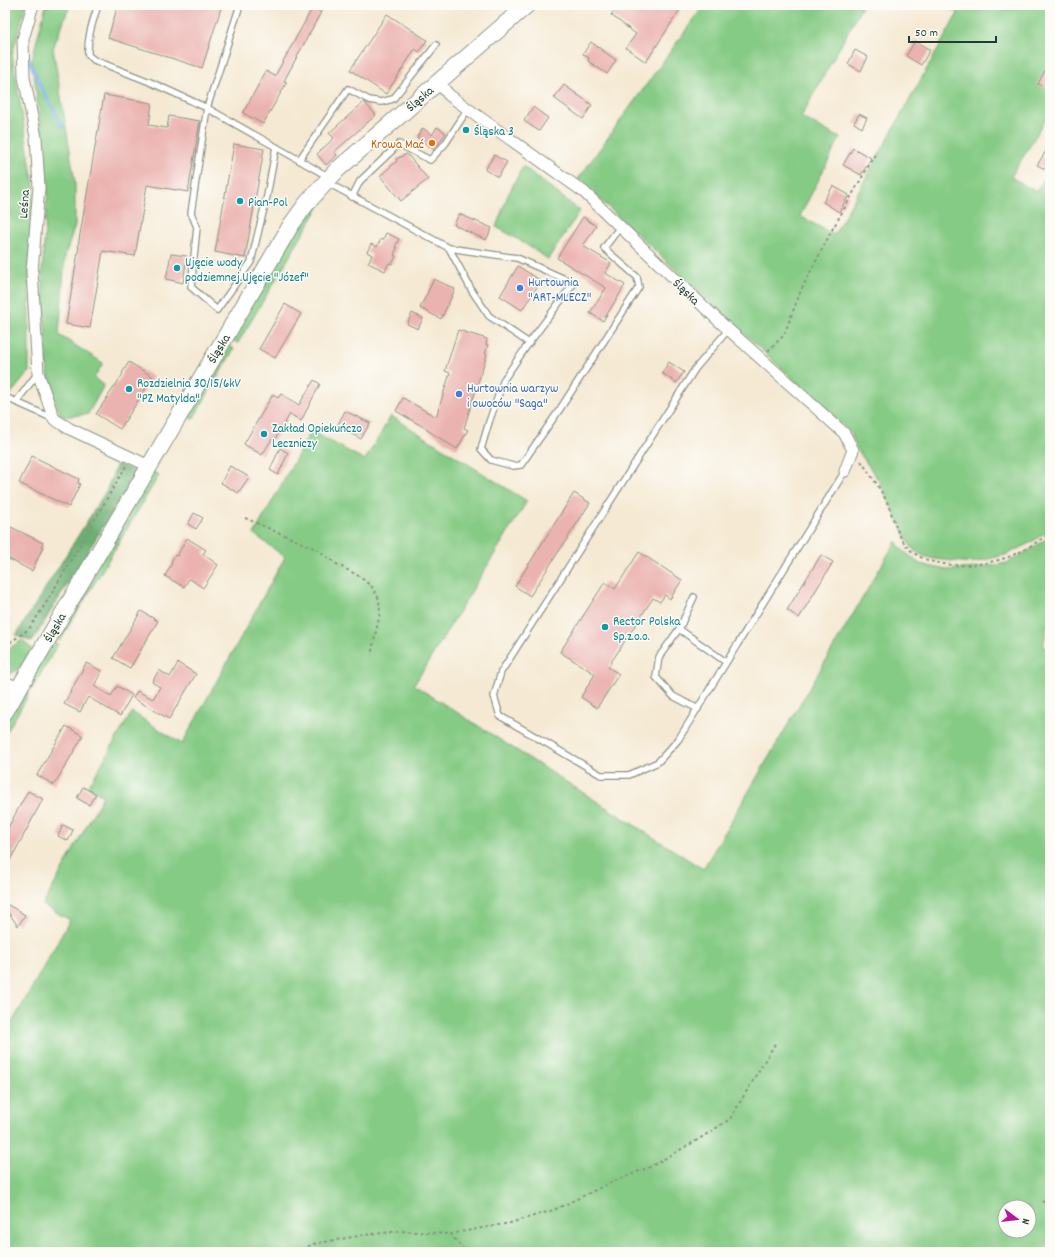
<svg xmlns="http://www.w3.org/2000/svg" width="1055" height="1257" viewBox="0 0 1055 1257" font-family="Dekko,sans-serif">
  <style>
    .green { fill: #86cb85; stroke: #52845c; fill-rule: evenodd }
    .forest { fill: #6caf72; stroke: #467653 }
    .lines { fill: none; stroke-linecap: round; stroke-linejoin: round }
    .stream { stroke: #71aae1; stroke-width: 3.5 }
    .building { fill: #ebb3b0 }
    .service-casing { stroke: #8a9384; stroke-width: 8 }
    .minor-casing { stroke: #8a9384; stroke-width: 13 }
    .secondary-casing { stroke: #8a9384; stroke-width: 18 }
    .path { stroke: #8a9384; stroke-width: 2; stroke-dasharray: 3 3; stroke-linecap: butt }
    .service { stroke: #fff; stroke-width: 5.5 }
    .minor { stroke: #fff; stroke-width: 11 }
    .secondary { stroke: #fff; stroke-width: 16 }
    .culture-dot { fill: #0f9aa8; stroke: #fdfcf7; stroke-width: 1.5 }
    .food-dot { fill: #e8710a; stroke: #fdfcf7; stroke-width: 1.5 }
    .shop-dot { fill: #3f7fe0; stroke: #fdfcf7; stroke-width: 1.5 }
    .labels { text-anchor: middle; stroke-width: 3; stroke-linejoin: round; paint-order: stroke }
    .street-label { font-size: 13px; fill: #1f3d34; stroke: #fdfcf7 }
    .culture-label { font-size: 13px; fill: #0d838f; stroke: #fdfcf7; text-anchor: start }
    .food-label { font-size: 13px; fill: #c56008; stroke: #fdfcf7; text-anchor: end }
    .shop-label { font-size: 13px; fill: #366cbe; stroke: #fdfcf7; text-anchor: start }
  </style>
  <rect width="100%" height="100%" fill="#fdfcf7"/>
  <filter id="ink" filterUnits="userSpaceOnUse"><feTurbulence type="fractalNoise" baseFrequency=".025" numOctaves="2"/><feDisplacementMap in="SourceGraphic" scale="8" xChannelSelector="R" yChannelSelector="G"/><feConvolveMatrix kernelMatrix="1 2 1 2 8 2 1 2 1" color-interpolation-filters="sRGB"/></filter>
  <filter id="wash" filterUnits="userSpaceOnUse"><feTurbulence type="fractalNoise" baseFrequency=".012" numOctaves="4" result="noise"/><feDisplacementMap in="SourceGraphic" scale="16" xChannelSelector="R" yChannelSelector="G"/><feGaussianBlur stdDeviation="0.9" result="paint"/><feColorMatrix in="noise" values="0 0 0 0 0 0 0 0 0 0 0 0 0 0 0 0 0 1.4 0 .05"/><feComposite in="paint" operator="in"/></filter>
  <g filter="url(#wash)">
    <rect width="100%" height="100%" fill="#f5e9d3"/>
    <g class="green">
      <polygon points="5,5 26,5 12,54 34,187 29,270 29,372 8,397 5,396 5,171 7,168 5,167"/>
      <polygon points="46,5 70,5 53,48 75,182 75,225 65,256 59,335 103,363 94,378 104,385 88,414 61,417 51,388 47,366 42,271 48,188 32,59"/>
      <polygon points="704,5 863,5 801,117 840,138 800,216 834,235 958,13 944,5 1050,5 1050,112 1011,177 1036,192 1050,168 1050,529 1032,542 1005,555 972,563 934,559 923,556 915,551 910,545 879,481 857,449 851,433 578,179"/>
      <polygon points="523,166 580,211 548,259 516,238 496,227 508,195"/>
      <polygon points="325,197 238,343 230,339 294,231 320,198"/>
      <polygon points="227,344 234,349 193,419 185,415"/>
      <path d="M391,416L527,501L414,685L703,869L896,541L901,549L920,564L946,570L976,568L1007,563L1033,548L1050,536V612L1043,647L1050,649V1252H5V1017L13,1021L70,920L43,905L103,796L88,787L132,712L182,744L285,557L254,534L311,431L365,460ZM1005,1207H1029V1231H1005Z"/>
      <polygon points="151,471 159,475 60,641 53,636"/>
      <path d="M22,640L32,649C25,661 19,672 5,676V651Z"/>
      <polygon points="50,641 58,644 32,689 25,685"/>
      <polygon points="22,691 29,694 5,735 5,720"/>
    </g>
    <polygon class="forest" points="117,464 137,472 32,642 16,635 106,491"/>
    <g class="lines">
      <polyline class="stream" points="29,60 42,89 63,127"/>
    </g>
    <g id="blocks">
      <g class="building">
        <polygon points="118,5 222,5 202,68 108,38"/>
        <polygon points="618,5 683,5 646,62 626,48 636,34 611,15"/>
        <polygon points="313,7 321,12 284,81 287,82 263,124 243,113 266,71 275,76"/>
        <polygon points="387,14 427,40 419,52 415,49 386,94 350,70"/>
        <polygon points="915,41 930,50 921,65 906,56"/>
        <polygon points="591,42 616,60 607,74 588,61 589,58 583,54"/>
        <polygon points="855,50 868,57 861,71 848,64"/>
        <polygon points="1050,61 1050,90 1038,84"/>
        <polygon points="564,85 592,105 583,119 554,98"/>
        <polygon points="104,95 152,103 149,125 167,128 169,116 200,121 188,192 147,185 135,256 103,251 90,328 66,324 79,246 78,246"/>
        <polygon points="364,102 376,115 334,152 337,155 326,165 317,154 334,138 329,133"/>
        <polygon points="533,107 548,118 539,131 524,121"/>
        <polygon points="859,114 867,118 862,128 854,123"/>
        <polygon points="437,127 446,133 434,150 417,137 423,128 432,135"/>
        <polygon points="234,144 264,149 245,258 215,252"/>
        <polygon points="1050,145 1050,161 1045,169 1037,165"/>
        <polygon points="853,148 871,158 861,175 843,165"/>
        <polygon points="407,154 428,179 401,201 380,176 397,161 396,159"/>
        <polygon points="494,155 507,162 498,177 485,170"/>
        <polygon points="833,186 849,195 839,212 823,202"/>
        <polygon points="459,214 492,228 486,240 454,225"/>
        <polygon points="583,217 596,226 583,246 611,263 605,273 625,285 603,321 590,313 606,288 557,258"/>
        <polygon points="386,233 399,239 395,247 397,248 394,255 396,256 392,264 389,263 385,271 368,263 372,255 367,252 371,244 377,247 381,239 383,240"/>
        <polygon points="171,254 187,256 183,283 166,279"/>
        <polygon points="518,266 541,281 522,310 500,296"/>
        <polygon points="434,279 455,289 441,319 420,308"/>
        <polygon points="285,304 301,314 275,358 259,349"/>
        <polygon points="412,313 423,318 418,329 407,324"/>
        <polygon points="458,330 487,339 486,345 488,345 485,354 487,354 464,428 468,430 457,449 427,430 427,429 396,411 403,398 436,417 450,373 445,371"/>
        <polygon points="129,362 153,377 120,429 96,414 123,374 122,373"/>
        <polygon points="669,362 684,372 676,383 662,373"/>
        <polygon points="314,380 320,384 301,421 290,414 274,441 272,439 262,455 244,444 273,394 278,398 281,394 299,405"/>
        <polygon points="345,411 370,423 361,439 337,426"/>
        <polygon points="280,448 288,453 278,475 270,470"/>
        <polygon points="32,456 79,479 78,483 80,484 69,507 19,483"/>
        <polygon points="230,466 249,477 238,493 221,483"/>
        <polygon points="574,493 590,503 530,596 515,586"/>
        <polygon points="194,513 203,518 196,529 188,524"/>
        <polygon points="5,524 43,543 41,546 43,547 32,571 5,557"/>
        <polygon points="187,538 206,550 203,554 218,565 203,588 190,579 189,579 184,587 165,576 172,563 171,562 175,555 177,556"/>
        <polygon points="639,552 682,580 670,599 665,595 660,602 653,598 608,667 619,674 597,708 581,697 595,674 560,652 605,582 615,589"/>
        <polygon points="821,555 833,562 799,618 787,610"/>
        <polygon points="141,611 158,621 130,668 113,658"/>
        <polygon points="86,663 102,671 94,686 111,696 117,686 132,695 120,716 88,697 80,712 64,704"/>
        <polygon points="178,663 196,674 169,719 133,698 137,691 153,699 160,687 152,682 159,670 170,677"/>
        <polygon points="66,726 83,736 54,785 37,775"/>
        <polygon points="83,787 96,794 89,805 77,798"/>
        <polygon points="28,791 43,799 5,870 5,833"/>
        <polygon points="63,825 73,830 68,841 58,836"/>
        <polygon points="5,903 25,915 18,926 5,908"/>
      </g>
    </g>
  </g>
  <g filter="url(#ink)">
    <use href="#blocks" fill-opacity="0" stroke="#8a9384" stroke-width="1"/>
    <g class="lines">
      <defs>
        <g id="service">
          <path d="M98,5C93,21 87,37 88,55L94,60L150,82L207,108L329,177"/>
          <polyline points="240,5 207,108 191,213 197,227 191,287 217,310 251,262 267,196 276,147"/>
          <polyline points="299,160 348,89 369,100 381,102 393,99 436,45"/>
          <polyline points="328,183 449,248 517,258 574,283 529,343 489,316 472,291 449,248"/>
          <polyline points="352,197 360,181 399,144 430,160 445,144 468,109"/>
          <polyline points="728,330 695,369 501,672 494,696 500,716 601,775 629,775 658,762 678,740 845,471"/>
          <polyline points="529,343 504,379 489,422 481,449 491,460 513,466 521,465 560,409 639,287 637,277 604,248 620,227"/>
          <polyline points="5,397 54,419"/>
          <polyline points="16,402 38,373"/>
          <polyline points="694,597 679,629 659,657 656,677 673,696 698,709"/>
          <polyline points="679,629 726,662"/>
        </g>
        <g id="minor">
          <polyline points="33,5 23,39 24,77 36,137 39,187 32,271 38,373 54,419 70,429 149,466"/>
          <polyline points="438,82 449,95 468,109 584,192 720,322 844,433 853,450 845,471"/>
          <polyline points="5,683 20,687"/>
        </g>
        <polyline id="secondary" points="5,712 291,225 307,203 337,170 527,5"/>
      </defs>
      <use href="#service" class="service-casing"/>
      <use href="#minor" class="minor-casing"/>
      <use href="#secondary" class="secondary-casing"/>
      <g class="path">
        <polyline points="768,351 784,335 801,290 832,230 877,151"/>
        <path d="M861,461C870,474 880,488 887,502C893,516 896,532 905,544C925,571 976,568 1005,558C1021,553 1036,543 1050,533"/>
        <polyline points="245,518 318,550 338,565 359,576 372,587 379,599 380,613 371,655"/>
        <polyline points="5,646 29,629 46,603 126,466"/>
        <polyline points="1042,1201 1050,1206"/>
        <polyline points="450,1234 510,1223 554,1210 610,1183 652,1166 699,1139 730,1119 776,1042"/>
        <polyline points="297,1252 313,1244 364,1235 401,1231 450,1234 466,1252"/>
      </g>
      <use href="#service" class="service"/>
      <use href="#minor" class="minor"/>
      <use href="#secondary" class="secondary"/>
    </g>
  </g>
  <g class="culture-dot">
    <circle cx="466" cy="130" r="4"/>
    <circle cx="240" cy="201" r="4"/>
    <circle cx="177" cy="268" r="4"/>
    <circle cx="129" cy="389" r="4"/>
    <circle cx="264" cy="434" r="4"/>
    <circle cx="605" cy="627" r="4"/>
  </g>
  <circle class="food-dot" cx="432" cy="143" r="4"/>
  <g class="shop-dot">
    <circle cx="520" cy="288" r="4"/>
    <circle cx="459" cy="394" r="4"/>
  </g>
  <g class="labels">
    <g class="street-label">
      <text transform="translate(419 98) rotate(-41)" y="5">Śląska</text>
      <text transform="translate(23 204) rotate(-86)" y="5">Leśna</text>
      <text transform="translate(687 291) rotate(44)" y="5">Śląska</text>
      <text transform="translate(218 348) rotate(-59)" y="5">Śląska</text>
      <text transform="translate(54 627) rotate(-60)" y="5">Śląska</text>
    </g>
    <g class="culture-label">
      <text x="474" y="135">Śląska 3</text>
      <text x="248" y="206">Pian-Pol</text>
      <text x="185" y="266">Ujęcie wody<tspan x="185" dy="15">podziemnej.Ujęcie "Józef"</tspan></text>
      <text x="137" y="387">Rozdzielnia 30/15/6kV<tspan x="137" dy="15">"PZ Matylda"</tspan></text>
      <text x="272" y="432">Zakład Opiekuńczo<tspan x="272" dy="15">Leczniczy</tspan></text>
      <text x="613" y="625">Rector Polska<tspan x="613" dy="15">Sp.z.o.o.</tspan></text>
    </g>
    <g class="food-label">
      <text x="424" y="148">Krowa Mać</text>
    </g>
    <g class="shop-label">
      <text x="528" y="286">Hurtownia<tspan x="528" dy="15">"ART-MLECZ"</tspan></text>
      <text x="467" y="392">Hurtownia warzyw<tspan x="467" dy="15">i owoców "Saga"</tspan></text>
    </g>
  </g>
  <rect width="1055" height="1257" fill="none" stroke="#fdfcf7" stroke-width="20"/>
  <g transform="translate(1017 1219) rotate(105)"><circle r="19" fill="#fdfcf7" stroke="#a4b0a9"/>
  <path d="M0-3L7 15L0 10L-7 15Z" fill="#b5179e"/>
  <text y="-6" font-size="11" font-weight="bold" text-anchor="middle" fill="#1f3d34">N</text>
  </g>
  <path d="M909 36v6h87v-6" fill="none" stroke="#1f3d34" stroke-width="2"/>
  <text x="915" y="36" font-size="12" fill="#1f3d34" stroke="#fdfcf7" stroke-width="3" paint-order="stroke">50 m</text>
</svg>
